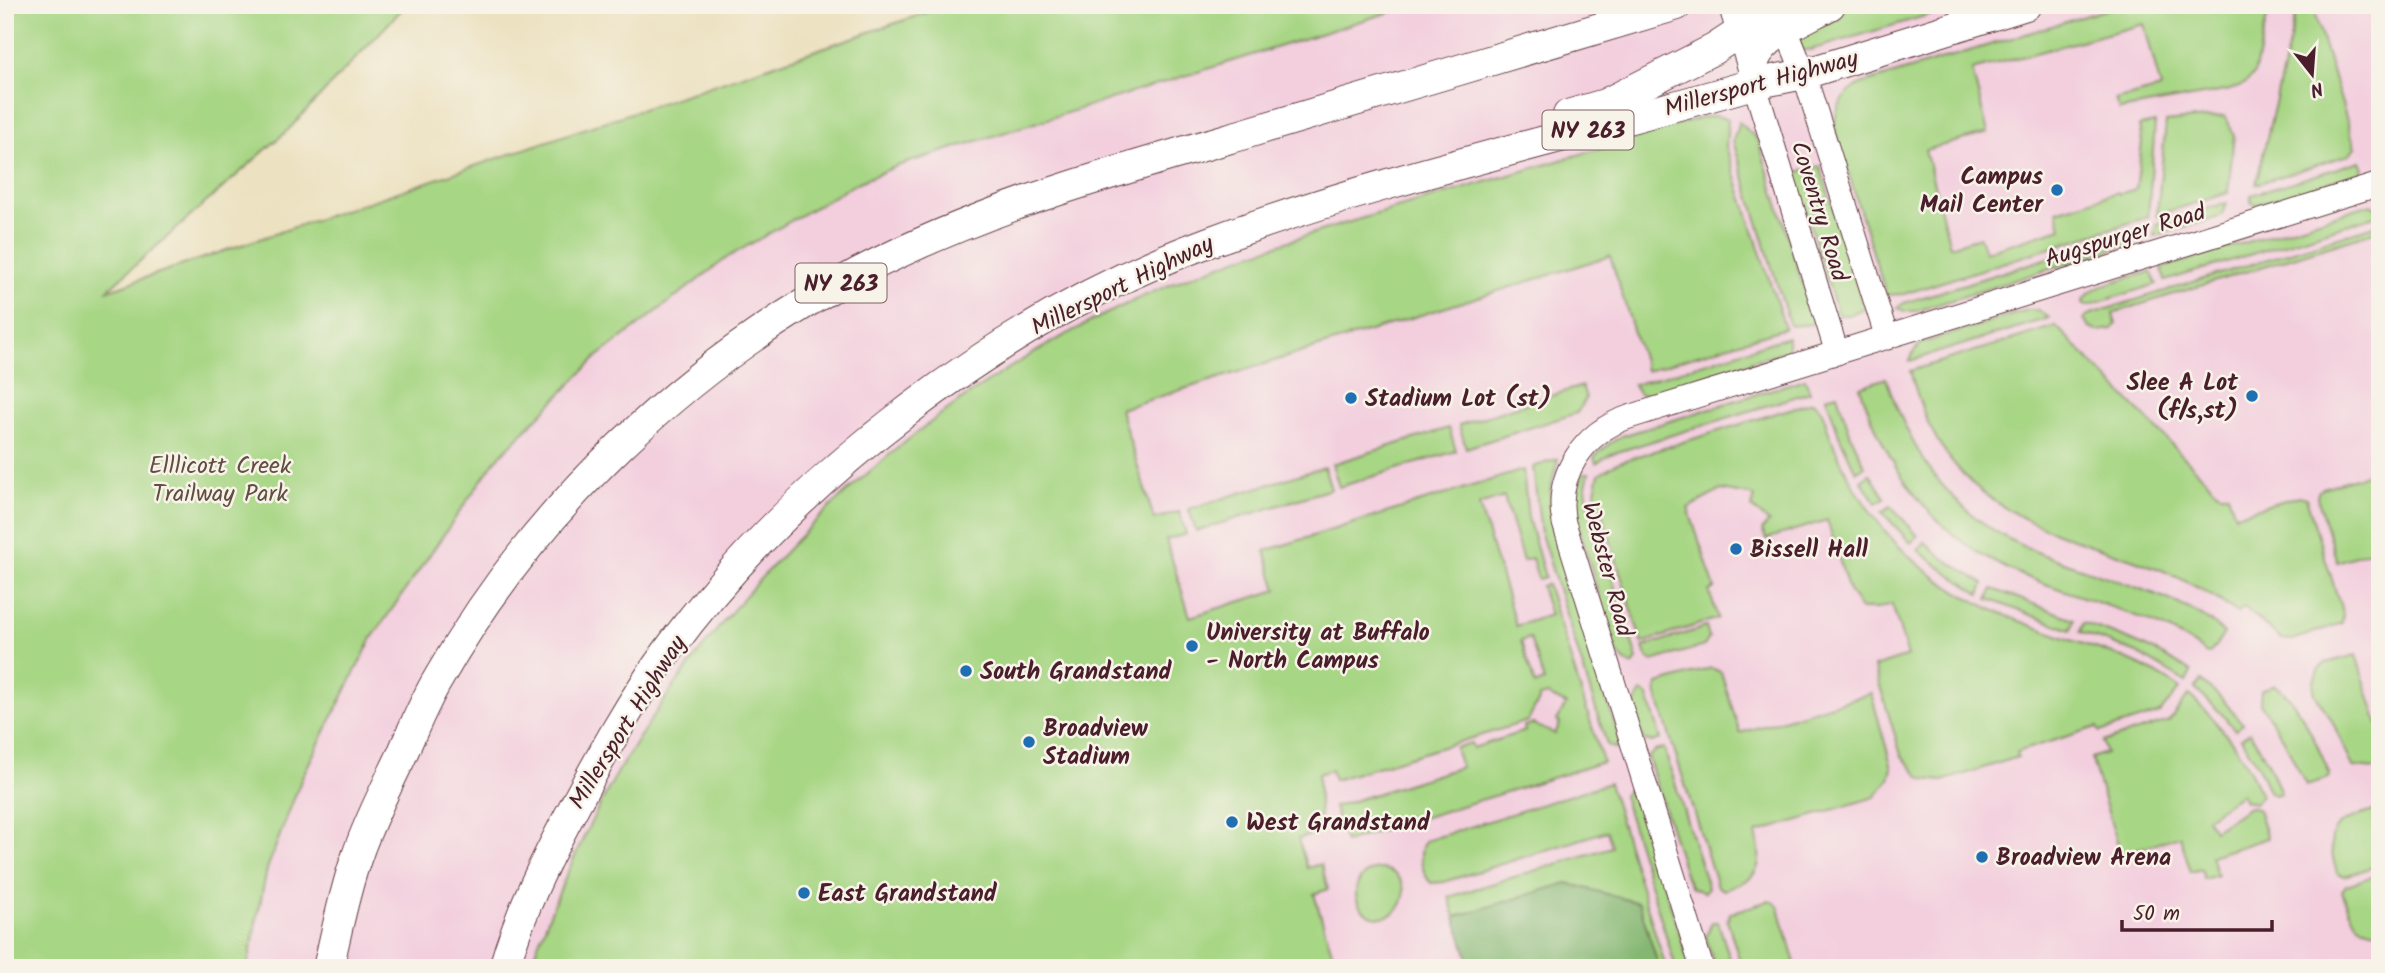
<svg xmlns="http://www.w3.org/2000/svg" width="2385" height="973" viewBox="0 0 2385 973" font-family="Kalam,sans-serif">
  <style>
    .built { fill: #f3cfde }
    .green { fill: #a7d684; stroke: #787a58; stroke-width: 2; fill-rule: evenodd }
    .forest { fill: #85b772; stroke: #686b4e; stroke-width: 2 }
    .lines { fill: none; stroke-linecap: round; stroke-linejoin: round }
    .tertiary-casing { stroke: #623c41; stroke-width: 25 }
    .primary-casing { stroke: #623c41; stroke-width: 32 }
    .tertiary { stroke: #fff; stroke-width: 23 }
    .primary { stroke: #fff; stroke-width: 30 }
    .poi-dot { fill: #1f6fb2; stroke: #f7f3e8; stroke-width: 2.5 }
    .labels { text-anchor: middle; stroke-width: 5; stroke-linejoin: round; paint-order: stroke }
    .shield { fill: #f7f3e8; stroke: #7e5f64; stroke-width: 2 }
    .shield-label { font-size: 23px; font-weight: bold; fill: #4a1f2b }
    .street-label { font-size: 24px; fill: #4a1f2b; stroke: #f7f3e8 }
    .poi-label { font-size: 24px; font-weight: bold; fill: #4a1f2b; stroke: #f7f3e8; text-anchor: start }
    .park-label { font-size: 24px; fill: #614d41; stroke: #f7f3e8 }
  </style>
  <rect width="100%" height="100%" fill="#f7f3e8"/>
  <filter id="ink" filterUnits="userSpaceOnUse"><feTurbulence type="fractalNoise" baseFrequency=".0143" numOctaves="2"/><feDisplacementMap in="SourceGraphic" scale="14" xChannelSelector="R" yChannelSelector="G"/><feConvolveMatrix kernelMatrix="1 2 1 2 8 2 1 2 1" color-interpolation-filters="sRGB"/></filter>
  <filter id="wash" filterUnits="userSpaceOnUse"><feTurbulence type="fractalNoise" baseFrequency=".00686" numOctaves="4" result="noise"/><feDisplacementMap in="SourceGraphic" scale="28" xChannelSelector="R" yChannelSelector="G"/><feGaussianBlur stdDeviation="1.57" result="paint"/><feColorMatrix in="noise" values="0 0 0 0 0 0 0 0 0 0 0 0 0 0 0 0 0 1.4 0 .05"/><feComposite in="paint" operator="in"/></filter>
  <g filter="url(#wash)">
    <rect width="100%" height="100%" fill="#ece1c0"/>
    <polygon class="built" points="949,5 2380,5 2380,968 5,968 5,325"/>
    <g class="green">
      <polygon points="5,5 406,5 289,129 106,291 949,5 1412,5 897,166 857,183 728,257 597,357 494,462 372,638 303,775 267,869 247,968 5,968"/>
      <polygon points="1847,5 1962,5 1810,50 1801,50 1798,32"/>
      <path d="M2121,5H2270L2254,74L2246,83L2230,90L2119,110L2115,100L2161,88L2144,24L1972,70L1988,133L1925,150L1950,246L1980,237L1985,252L2061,228L2057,211L2118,192L2119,194L2136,189L2142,142L2139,126L2155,123L2148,217L1904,294L1886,295L1835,129C1834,108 1843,94 1861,84Z"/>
      <polygon points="2280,5 2312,5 2355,147 2349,155 2256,184 2297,10"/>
      <path d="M1715,116L1728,119L1726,147L1785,328L1646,371L1610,256L1120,409L1154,519L1179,512L1186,534L1166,540L1190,617L1277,590L1265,551L1523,470L1528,518L1545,577L1538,579L1532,558L1523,561L1504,497L1479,505L1516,626L1550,615L1541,586L1547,584L1603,762L1345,842L1334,807L1461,767L1455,748L1471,743L1473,748L1525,731L1524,726L1533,724L1555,734L1560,723L1557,721L1566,704L1548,695L1539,697V700L1528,721L1334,780L1331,770L1318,774L1320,832L1298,839L1307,868L1321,864L1328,889L1314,894L1337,968H529C555,898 584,829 622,765C744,565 921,398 1135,300C1236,254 1342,224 1448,193C1507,176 1567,158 1626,141C1655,132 1685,120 1715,116ZM1530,638L1544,681L1535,685L1521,641Z"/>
      <polygon points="2225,116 2234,135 2228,193 2157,215 2166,122"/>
      <polygon points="1739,122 1758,140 1814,320 1813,324 1790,326 1733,141"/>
      <polygon points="2360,161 2363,168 2361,172 2255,205 2251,202 2251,195"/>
      <polygon points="1820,166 1864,308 1849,315 1838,315 1794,173"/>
      <polygon points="2226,203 2222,214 2216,218 2154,236 2156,224"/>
      <polygon points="2371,204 2375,207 2378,215 2165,281 2162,268"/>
      <polygon points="2380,224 2380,230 2113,313 2116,324 2112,329 2098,331 2089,327 2084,319 2091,314"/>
      <polygon points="2145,228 2139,236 2128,239 2129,244 1917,311 1905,311 1897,308 1904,303"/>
      <path d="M2151,272L2157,284L2087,306L2082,304C2088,284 2132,277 2151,272Z"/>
      <polygon points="2027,310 2038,310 2049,318 1910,361 1914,351 1922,343"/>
      <path d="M2056,326L2220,494H2228L2235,515L2298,496L2306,498L2343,614L2342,623L2292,640L2281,639L2244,607L2238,613C2215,597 2190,582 2164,571C2072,534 1980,525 1930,427C1921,409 1916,390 1910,371Z"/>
      <polygon points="1788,337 1788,350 1646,395 1640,394 1633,385"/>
      <path d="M1886,378C1913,460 1956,521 2039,553C2070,565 2103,575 2135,587C2162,596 2206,613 2224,634L2210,653L2207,654C2173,627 2131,614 2091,600C2063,590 2033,581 2006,568C1928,530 1887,467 1860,387Z"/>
      <polygon points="1805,379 1810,392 1611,454 1596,463 1594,457 1609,444 1622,436"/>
      <polygon points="1582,386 1586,398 1577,413 1466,448 1459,425"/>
      <polygon points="1837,394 1851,436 1865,466 1856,472 1839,435 1826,397"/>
      <path d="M1812,402C1824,406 1826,427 1831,438C1845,474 1866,509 1891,538C1943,595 2004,616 2074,641C2111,653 2149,665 2180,689L2160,713L2100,732L2097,727L2017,752L2018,757L1942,781L1925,779L1920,777L1901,755L1874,667L1908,656L1892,604L1876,609H1861L1849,591L1827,520L1766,539L1762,530L1769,522L1752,508L1755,496L1721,490L1688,508L1715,588L1709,591L1718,618L1642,643L1595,491L1599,474L1619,462Z"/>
      <polygon points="1449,428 1456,451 1339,487 1332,464"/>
      <polygon points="1558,459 1550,491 1553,526 1617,732 1619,741 1617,749 1607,745 1541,534 1533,467"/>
      <polygon points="1324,467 1331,489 1196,531 1189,509"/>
      <polygon points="2380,470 2380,548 2337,562 2317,497 2318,491 2323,488"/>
      <polygon points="1583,473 1589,473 1586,486 1587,496 1637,659 1633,665 1625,662 1616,651 1576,518 1576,494"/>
      <polygon points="1870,474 1885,498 1876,503 1861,480"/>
      <polygon points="1891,506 1918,536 1911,543 1882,512"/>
      <polygon points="1925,542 1943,558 1984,584 1980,594 1946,572 1918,550"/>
      <polygon points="1993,589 2074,619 2071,630 1988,599"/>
      <path d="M2083,623C2124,637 2154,648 2191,672L2186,682L2137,653L2080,632Z"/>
      <polygon points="1706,627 1709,638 1704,646 1652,661 1646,656 1643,647"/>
      <polygon points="2356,655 2380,730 2380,768 2377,769 2353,767 2332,721 2315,694 2313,683 2318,670 2326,663"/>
      <path d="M1711,668L1721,672L1740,733L1871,693L1892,768L1889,779L1875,797L1756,833C1764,870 1759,878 1723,890L1717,886L1656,692L1658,684Z"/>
      <polygon points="2201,681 2222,699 2243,724 2235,730 2220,712 2195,689"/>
      <path d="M2273,685C2296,693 2321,753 2330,775L2329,778L2306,785L2284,740L2260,703L2261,690Z"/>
      <path d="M1641,692L1648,696L1661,739L1652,742L1643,740C1638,723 1629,707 1641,692Z"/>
      <path d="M2189,695C2220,724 2247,756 2261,796L2256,803L2245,801L2241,794L2206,818L2214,830L2249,807L2258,809L2267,838L2211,856L2217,875L2204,879L2201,869L2191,872L2180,836L2121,854L2091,758L2106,753L2103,742L2169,721Z"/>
      <polygon points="2250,732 2268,762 2281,793 2275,795 2270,793 2257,764 2241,738"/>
      <polygon points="1664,748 1708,888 1704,893 1692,887 1686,877 1648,757 1655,751"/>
      <path d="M1609,783L1666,968H1659L1639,903L1567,883L1455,917L1449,897L1612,847L1607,831L1444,882L1431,883C1422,874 1417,852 1425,841Z"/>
      <polygon points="1630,787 1637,797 1690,968 1676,968 1623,796"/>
      <path d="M2380,809V865L2344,876L2337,873C2322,824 2337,822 2380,809Z"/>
      <circle cx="1380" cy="893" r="24"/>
      <path d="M2380,874V931C2354,931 2349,911 2342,891L2346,885Z"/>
      <polygon points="1768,901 1775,903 1779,908 1795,963 1786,965 1787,968 1742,968 1727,920 1730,913"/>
      <polygon points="1712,922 1718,922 1733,968 1715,968 1706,937"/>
    </g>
    <polygon class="forest" points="1567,883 1639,903 1659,968 1471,968 1455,917"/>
  </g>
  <g filter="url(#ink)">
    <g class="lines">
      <defs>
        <g id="tertiary">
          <polyline points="1730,5 1837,353"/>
          <polyline points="1776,5 1804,74 1887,338"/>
          <path d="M1702,968L1564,523C1554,475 1584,432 1629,417L2380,184"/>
        </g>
        <g id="primary">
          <path d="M1753,84C1753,77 1752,68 1754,62C1762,35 1807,18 1830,5"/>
          <polyline points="1568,115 1605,104 1714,49 1752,24 1764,5"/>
          <path d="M328,968C337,931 344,892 357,856C368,823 385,790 400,759C412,732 423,704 438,679C536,507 686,364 860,272C981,209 1113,172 1244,134C1388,91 1533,48 1677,5"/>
          <path d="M504,968C520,911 547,857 575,805C603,753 632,700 667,652C794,477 1005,317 1209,242C1386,177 1572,137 1753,84L1804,74L2026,5"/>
        </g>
      </defs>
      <use href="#tertiary" class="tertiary-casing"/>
      <use href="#primary" class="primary-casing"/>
      <use href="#tertiary" class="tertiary"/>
      <use href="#primary" class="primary"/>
    </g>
  </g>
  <g class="poi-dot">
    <circle cx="2057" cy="190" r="7"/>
    <circle cx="2252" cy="396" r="7"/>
    <circle cx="1351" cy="398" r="7"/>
    <circle cx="1736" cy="549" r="7"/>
    <circle cx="1192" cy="646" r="7"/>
    <circle cx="966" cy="671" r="7"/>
    <circle cx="1029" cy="742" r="7"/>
    <circle cx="1232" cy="822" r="7"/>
    <circle cx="1982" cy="857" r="7"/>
    <circle cx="804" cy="893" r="7"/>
  </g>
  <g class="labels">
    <g class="shield">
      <rect x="1542.5" y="110.5" width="91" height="39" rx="5"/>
      <rect x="795.5" y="263.5" width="91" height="39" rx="5"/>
    </g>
    <g class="shield-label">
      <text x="1588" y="138">NY 263</text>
      <text x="841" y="291">NY 263</text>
    </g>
    <g class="street-label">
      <text transform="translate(1761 83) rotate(-15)" y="8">Millersport Highway</text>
      <text transform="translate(1820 211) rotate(73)" y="8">Coventry Road</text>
      <text transform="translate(2125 235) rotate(-17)" y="8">Augspurger Road</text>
      <text transform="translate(1122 285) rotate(-26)" y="8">Millersport Highway</text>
      <text transform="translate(1608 569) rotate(75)" y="8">Webster Road</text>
      <text transform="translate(627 722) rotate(-58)" y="8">Millersport Highway</text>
    </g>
    <g class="poi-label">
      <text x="2043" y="184" text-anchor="end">Campus<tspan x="2043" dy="28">Mail Center</tspan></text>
      <text x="2238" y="390" text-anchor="end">Slee A Lot<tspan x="2238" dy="28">(f/s,st)</tspan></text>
      <text x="1365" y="406">Stadium Lot (st)</text>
      <text x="1750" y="557">Bissell Hall</text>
      <text x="1206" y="640">University at Buffalo<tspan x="1206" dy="28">- North Campus</tspan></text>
      <text x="980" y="679">South Grandstand</text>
      <text x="1043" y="736">Broadview<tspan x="1043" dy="28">Stadium</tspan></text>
      <text x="1246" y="830">West Grandstand</text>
      <text x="1996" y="865">Broadview Arena</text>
      <text x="818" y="901">East Grandstand</text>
    </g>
    <g class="park-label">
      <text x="220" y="473">Elllicott Creek<tspan x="220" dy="28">Trailway Park</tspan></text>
    </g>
  </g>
  <rect width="2385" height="973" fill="none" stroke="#f7f3e8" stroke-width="28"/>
  <g transform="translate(2312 74) rotate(163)" stroke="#f7f3e8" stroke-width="5" paint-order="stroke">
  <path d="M0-5L12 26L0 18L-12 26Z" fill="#4a1f2b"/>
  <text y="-10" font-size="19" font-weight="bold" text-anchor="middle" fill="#4a1f2b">N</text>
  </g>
  <path d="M2122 920v10h150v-10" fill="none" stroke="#4a1f2b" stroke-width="3.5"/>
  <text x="2133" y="920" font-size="21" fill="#4a1f2b" stroke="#f7f3e8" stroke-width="5" paint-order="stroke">50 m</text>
</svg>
